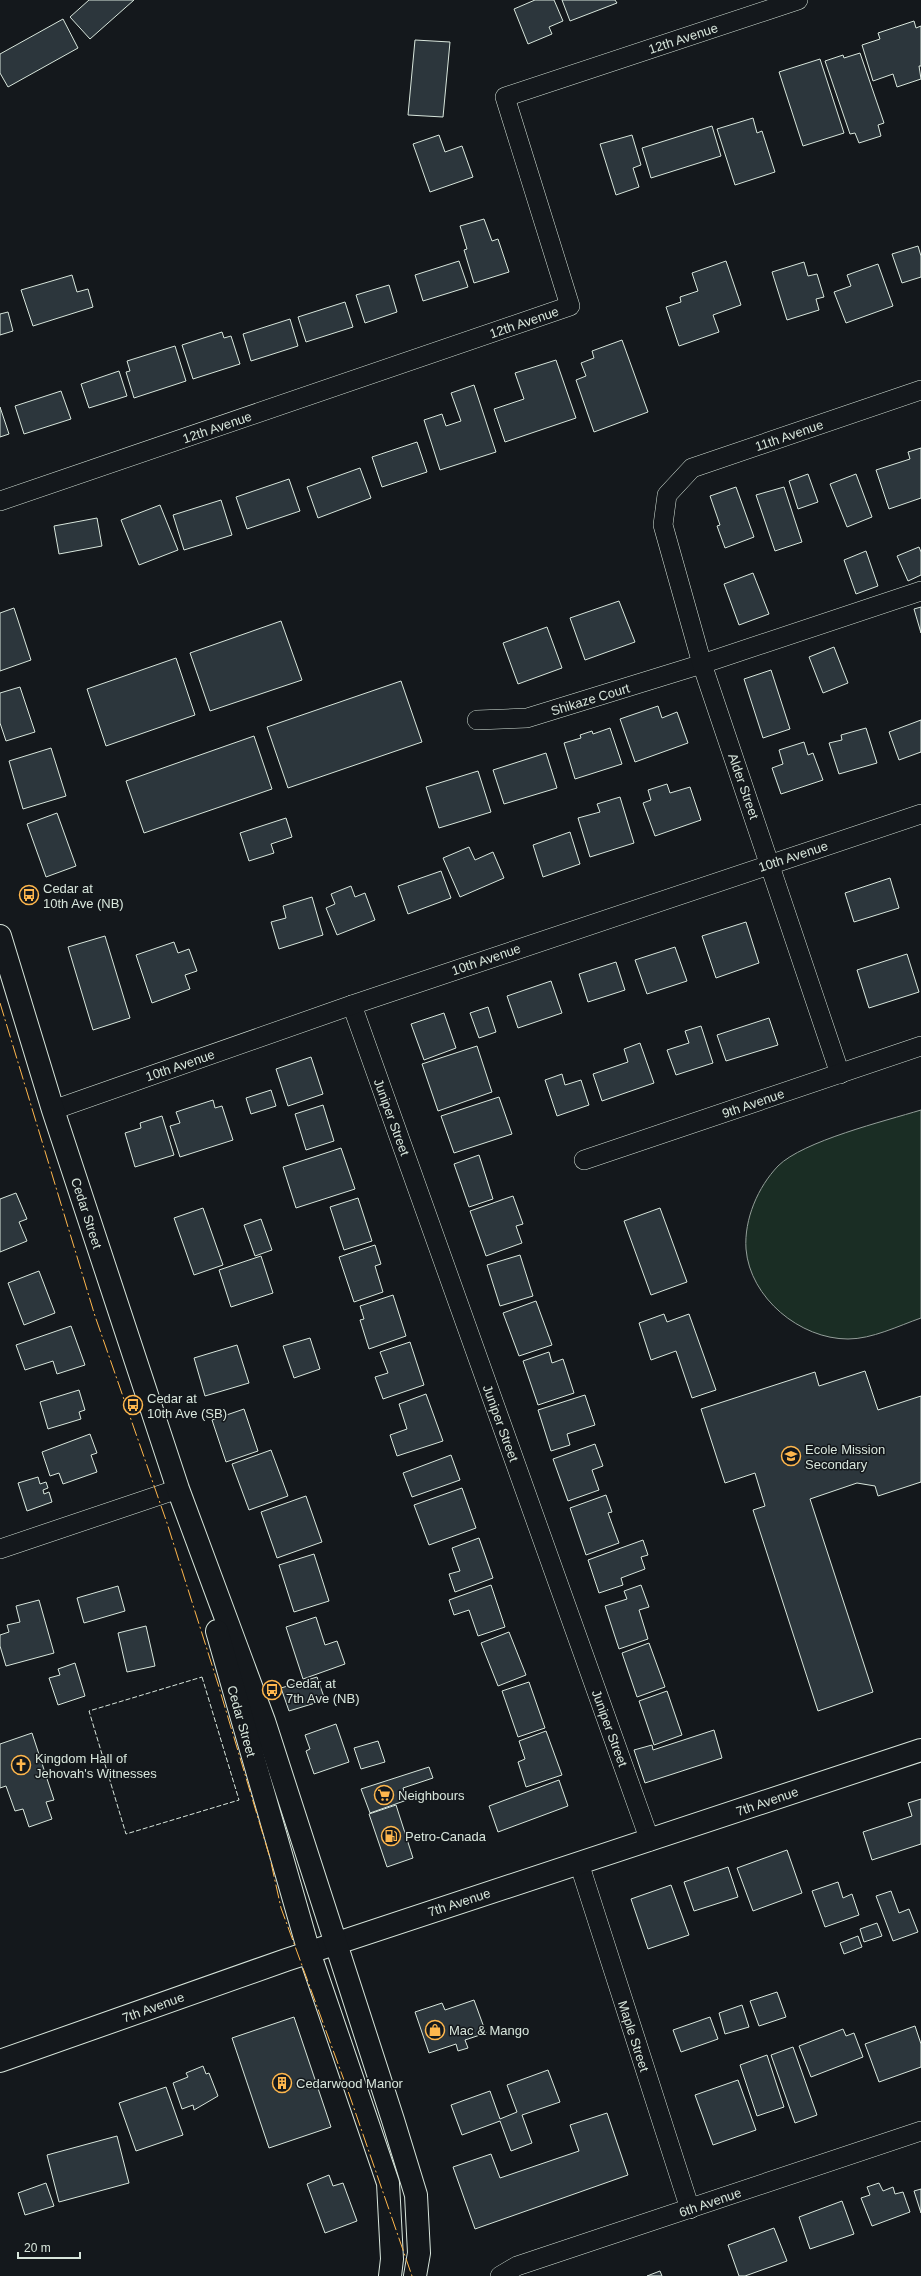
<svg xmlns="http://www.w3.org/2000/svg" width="921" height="2276" viewBox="0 0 921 2276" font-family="Arial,sans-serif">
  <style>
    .green { fill: #1a2d24; stroke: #939e99 }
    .building { fill: #2c363c; stroke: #d8e6dc }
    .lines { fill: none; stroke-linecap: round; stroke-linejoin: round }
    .minor-casing { stroke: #d8e6dc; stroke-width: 20 }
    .tertiary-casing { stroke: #d8e6dc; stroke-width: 24 }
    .secondary-casing { stroke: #d8e6dc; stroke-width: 24 }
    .minor { stroke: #14181c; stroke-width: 19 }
    .tertiary { stroke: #14181c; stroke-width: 22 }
    .secondary { stroke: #14181c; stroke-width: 22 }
    .fence { stroke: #d8e6dc; stroke-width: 1; stroke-dasharray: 5 2; stroke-linecap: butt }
    .power { stroke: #ffb74d; stroke-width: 1; stroke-dasharray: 14 3 2 3; stroke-linecap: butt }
    .labels { text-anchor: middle; stroke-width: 3; stroke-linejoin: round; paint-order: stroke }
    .street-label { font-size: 13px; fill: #d8e6dc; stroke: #14181c }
    .poi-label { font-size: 13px; fill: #d8e6dc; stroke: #14181c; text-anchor: start }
  </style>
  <rect width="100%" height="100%" fill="#14181c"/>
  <path class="green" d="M921,1110V1318C898,1326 872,1339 848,1339C800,1339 750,1298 746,1249C744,1219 758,1187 778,1166C803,1141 885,1121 921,1110Z"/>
  <g class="building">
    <polygon points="89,0 134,0 90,39 70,17"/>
    <polygon points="535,0 554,0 563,21 549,27 552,34 528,44 514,9"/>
    <polygon points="562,0 615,0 617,3 570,21"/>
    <polygon points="63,19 78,48 8,87 0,73 0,54"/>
    <polygon points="914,21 916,28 921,26 921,66 919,66 921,79 897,87 893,74 873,81 862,45 880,39 878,33"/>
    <polygon points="415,40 450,42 443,117 408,115"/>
    <polygon points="860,53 884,123 878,125 881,136 859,143 855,133 850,134 825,61 843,55 844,58"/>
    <polygon points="820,59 844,133 803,146 779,72"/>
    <polygon points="753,118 757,133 762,131 775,172 735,185 717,129"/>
    <polygon points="712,126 721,156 651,178 642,148"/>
    <polygon points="439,135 445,152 462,146 473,177 430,192 413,144"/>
    <polygon points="632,135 641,165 633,168 639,187 616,195 600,144"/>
    <polygon points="484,219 492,241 498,239 509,272 474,283 464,250 467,249 460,226"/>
    <polygon points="918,246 921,256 921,277 902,283 892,254"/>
    <polygon points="459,261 468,287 423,301 415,275"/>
    <polygon points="726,261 741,305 713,315 719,332 679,346 666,307 681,302 680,297 698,291 692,273"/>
    <polygon points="804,262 808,276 817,274 824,297 816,299 819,310 787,320 772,272"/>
    <polygon points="878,264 893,306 846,323 834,292 851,286 847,275"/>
    <polygon points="72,275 77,292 88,289 93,307 33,326 21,290"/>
    <polygon points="389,285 397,312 365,323 356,295"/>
    <polygon points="345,302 353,327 306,342 298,317"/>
    <polygon points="8,312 13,331 0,335 0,314"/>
    <polygon points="290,319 298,346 251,361 243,334"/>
    <polygon points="222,332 224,338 231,336 240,364 193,379 182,345"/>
    <polygon points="622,340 648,412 594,432 576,380 586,376 581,363 594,358 592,351"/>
    <polygon points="175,346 186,381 134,398 126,372 130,371 127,361"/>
    <polygon points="556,360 576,418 505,442 494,409 524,399 515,373"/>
    <polygon points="119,371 127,396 89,408 81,384"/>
    <polygon points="474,385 496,452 440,470 424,420 442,414 446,426 461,421 451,393"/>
    <polygon points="61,391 71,419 24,434 15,406"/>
    <polygon points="0,407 9,434 0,437"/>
    <polygon points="417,442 427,472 382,487 372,457"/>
    <polygon points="921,448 921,498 889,509 876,470 910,459 908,452"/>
    <polygon points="360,468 371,498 318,518 307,487"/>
    <polygon points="808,474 818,502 798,509 789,481"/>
    <polygon points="856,474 872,517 847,527 830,484"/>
    <polygon points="289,479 300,511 247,529 236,497"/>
    <polygon points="736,487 754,537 725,548 717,526 720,525 710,496"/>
    <polygon points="784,487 802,542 775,551 756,495"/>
    <polygon points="221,500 232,535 184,550 173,515"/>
    <polygon points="160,505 178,550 139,565 121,520"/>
    <polygon points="97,518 102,546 59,554 54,526"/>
    <polygon points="919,547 921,552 921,575 908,581 897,556"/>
    <polygon points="866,551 878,586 856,594 844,560"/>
    <polygon points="753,573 769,614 739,625 724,584"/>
    <polygon points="619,601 635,642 585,660 570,618"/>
    <polygon points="921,607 921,633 914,609"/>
    <polygon points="14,608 31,660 0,671 0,613"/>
    <polygon points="281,621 302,680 210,711 190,653"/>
    <polygon points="547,627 562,668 518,684 503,643"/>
    <polygon points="834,647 848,683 823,693 809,657"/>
    <polygon points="176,658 195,715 106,746 87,689"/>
    <polygon points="771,670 790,729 763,738 744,679"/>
    <polygon points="401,681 422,742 288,788 267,727"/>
    <polygon points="20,687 35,732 6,741 0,723 0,693"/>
    <polygon points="658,706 662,718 677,712 688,743 635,762 620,719"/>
    <polygon points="921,720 921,752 899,760 889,732"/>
    <polygon points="610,728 622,764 575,779 564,743 581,738 580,735 592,731 593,734"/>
    <polygon points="866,728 877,763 839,774 829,743 842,740 841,735"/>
    <polygon points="254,736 272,789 144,833 126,781"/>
    <polygon points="804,742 808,755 813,753 823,780 781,794 772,768 783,764 779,750"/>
    <polygon points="51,748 66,796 23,809 9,761"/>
    <polygon points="546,753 557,788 504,804 493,770"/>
    <polygon points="478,771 491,812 439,828 426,787"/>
    <polygon points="667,784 670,793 690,787 701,820 655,836 643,803 651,800 648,790"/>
    <polygon points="620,797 634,843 590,857 578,818 600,812 597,804"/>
    <polygon points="57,813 76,866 46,877 27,824"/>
    <polygon points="286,818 292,837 271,844 274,853 249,861 240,833"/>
    <polygon points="570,832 580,864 543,877 533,845"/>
    <polygon points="469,847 475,860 493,852 504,878 460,897 443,858"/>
    <polygon points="441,871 451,898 408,914 398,886"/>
    <polygon points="890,878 899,908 854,922 845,893"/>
    <polygon points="351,886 355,897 365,893 375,920 337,935 326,908 335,904 331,894"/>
    <polygon points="312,897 323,935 279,949 271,922 286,918 283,906"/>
    <polygon points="746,922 759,963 716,978 702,936"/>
    <polygon points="105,936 130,1018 93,1030 68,947"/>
    <polygon points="174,942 178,953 189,949 197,971 185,975 190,989 152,1003 136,955"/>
    <polygon points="675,947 687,981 647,994 635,960"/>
    <polygon points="907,954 919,992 869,1008 857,970"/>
    <polygon points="616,962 625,990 588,1002 579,974"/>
    <polygon points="551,981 562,1013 518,1028 507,996"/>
    <polygon points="488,1007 496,1032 479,1038 470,1013"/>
    <polygon points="444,1013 456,1048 424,1060 411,1024"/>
    <polygon points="769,1018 778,1045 726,1061 717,1035"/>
    <polygon points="701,1026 713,1063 676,1075 667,1050 689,1043 685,1031"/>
    <polygon points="640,1043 654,1083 602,1101 593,1074 628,1062 624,1049"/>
    <polygon points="477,1046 492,1092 438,1111 422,1064"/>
    <polygon points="311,1057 323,1094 288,1106 276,1069"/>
    <polygon points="562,1074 565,1085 581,1080 589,1105 557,1116 545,1080"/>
    <polygon points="271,1090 276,1106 251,1114 246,1098"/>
    <polygon points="499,1097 512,1134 454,1153 441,1116"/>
    <polygon points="213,1100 215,1108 222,1106 233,1140 180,1157 170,1126 180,1123 176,1112"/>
    <polygon points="323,1105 334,1141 306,1150 295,1114"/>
    <polygon points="162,1116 174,1155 135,1167 125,1133 141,1128 140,1123"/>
    <polygon points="341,1148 355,1189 296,1208 283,1167"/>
    <polygon points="479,1155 493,1199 469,1207 454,1164"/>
    <polygon points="16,1193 27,1219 19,1222 27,1241 0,1252 0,1199"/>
    <polygon points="513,1196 523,1224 516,1226 522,1243 486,1256 470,1211"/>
    <polygon points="358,1198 372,1241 344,1250 330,1207"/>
    <polygon points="203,1208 223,1265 194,1275 174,1218"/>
    <polygon points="660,1208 687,1282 651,1295 624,1221"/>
    <polygon points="261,1219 272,1250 255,1256 244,1225"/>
    <polygon points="375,1245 381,1264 375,1266 383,1292 354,1302 339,1257"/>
    <polygon points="520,1255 533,1296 500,1306 487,1265"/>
    <polygon points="261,1256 273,1293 231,1307 219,1270"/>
    <polygon points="39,1271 55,1313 24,1325 8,1283"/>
    <polygon points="393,1295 406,1336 369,1349 360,1320 364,1319 360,1306"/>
    <polygon points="536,1301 552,1345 519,1356 503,1313"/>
    <polygon points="664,1314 667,1322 689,1314 716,1390 692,1398 676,1351 651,1360 639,1323"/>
    <polygon points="71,1326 85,1365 57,1374 53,1361 25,1370 16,1345"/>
    <polygon points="310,1338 320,1369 294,1378 283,1346"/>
    <polygon points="410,1342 424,1385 383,1399 375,1377 388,1373 380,1352"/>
    <polygon points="237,1345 249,1383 205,1396 194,1358"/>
    <polygon points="549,1352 552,1363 563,1359 574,1393 538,1405 523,1361"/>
    <polygon points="865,1371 878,1410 921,1396 921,1482 878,1496 875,1486 857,1483 810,1499 873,1692 818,1711 753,1510 765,1506 755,1473 725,1483 701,1409 815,1372 819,1386"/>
    <polygon points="79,1390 85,1410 79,1412 81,1419 48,1429 40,1402"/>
    <polygon points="426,1394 443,1441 397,1456 390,1435 407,1429 399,1404"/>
    <polygon points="585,1395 595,1425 567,1434 570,1445 551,1451 538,1410"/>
    <polygon points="244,1409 258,1451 226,1462 212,1420"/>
    <polygon points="90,1434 97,1453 91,1455 97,1472 63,1484 59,1473 50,1476 42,1452"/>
    <polygon points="595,1444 603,1466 592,1470 599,1490 568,1501 553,1459"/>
    <polygon points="271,1450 288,1496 249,1510 232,1464"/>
    <polygon points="451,1455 460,1480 412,1497 403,1473"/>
    <polygon points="38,1477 40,1484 46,1482 48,1488 43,1490 44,1494 49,1492 52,1502 27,1511 18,1483"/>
    <polygon points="462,1488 476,1528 429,1545 414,1505"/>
    <polygon points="606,1495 612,1512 608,1513 619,1543 586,1555 570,1508"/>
    <polygon points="306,1496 322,1542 277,1558 261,1512"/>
    <polygon points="479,1538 493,1578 455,1592 449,1574 460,1571 452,1548"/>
    <polygon points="643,1540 648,1555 641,1557 645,1569 621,1578 623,1585 599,1593 588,1560"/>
    <polygon points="314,1554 329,1601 294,1612 279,1565"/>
    <polygon points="491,1585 505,1627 478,1636 469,1610 454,1615 449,1600"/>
    <polygon points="641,1585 649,1607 639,1610 648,1639 619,1649 605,1606 627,1599 624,1591"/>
    <polygon points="118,1586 125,1611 84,1623 77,1598"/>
    <polygon points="39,1600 54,1653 6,1666 0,1646 0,1635 9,1632 7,1625 20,1622 16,1606"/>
    <polygon points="316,1617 325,1645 337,1641 345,1664 303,1679 286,1627"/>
    <polygon points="146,1626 155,1666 127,1672 118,1633"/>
    <polygon points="509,1632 526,1675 498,1686 481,1643"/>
    <polygon points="649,1643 665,1687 637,1697 622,1653"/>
    <polygon points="75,1663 85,1696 58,1705 49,1678 60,1675 58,1669"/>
    <polygon points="317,1677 325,1700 289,1711 281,1688"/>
    <polygon points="529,1682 545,1728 518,1737 502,1691"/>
    <polygon points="667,1691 682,1735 654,1745 639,1701"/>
    <polygon points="336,1724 349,1762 314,1774 306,1751 310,1749 305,1735"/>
    <polygon points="714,1730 722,1758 645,1783 634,1750 652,1745 653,1750"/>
    <polygon points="546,1731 562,1775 526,1787 518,1762 525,1759 519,1741"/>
    <polygon points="32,1733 54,1800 46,1802 52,1819 29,1827 23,1809 15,1811 6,1786 0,1788 0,1744"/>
    <polygon points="378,1741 385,1762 361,1769 354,1748"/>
    <polygon points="429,1767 433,1778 403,1788 407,1800 370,1813 361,1789"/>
    <polygon points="559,1780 568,1806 498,1832 489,1806"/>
    <polygon points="921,1799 921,1844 872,1860 863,1832 912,1816 908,1803"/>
    <polygon points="396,1805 413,1858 387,1867 369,1814"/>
    <polygon points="787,1850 802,1893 753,1911 737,1868"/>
    <polygon points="728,1867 738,1897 694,1911 684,1882"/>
    <polygon points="838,1882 843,1898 852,1894 859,1915 825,1927 812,1891"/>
    <polygon points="671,1885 689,1935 648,1949 631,1899"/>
    <polygon points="891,1891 899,1913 909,1909 918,1932 893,1941 876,1896"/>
    <polygon points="877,1923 882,1936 864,1942 860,1929"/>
    <polygon points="858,1936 862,1947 844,1954 840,1943"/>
    <polygon points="777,1992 786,2017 759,2026 750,2001"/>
    <polygon points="474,2000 486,2033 465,2040 468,2048 458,2051 456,2044 429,2053 415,2012 442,2003 445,2010"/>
    <polygon points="742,2005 749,2027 725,2034 719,2013"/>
    <polygon points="294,2017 331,2127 269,2148 232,2038"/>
    <polygon points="710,2017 718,2039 681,2052 673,2030"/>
    <polygon points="915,2026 921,2044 921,2067 879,2082 865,2044"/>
    <polygon points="843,2029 846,2036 854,2033 863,2057 811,2077 799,2046"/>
    <polygon points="793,2047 817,2115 795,2123 771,2055"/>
    <polygon points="767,2055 784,2107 757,2116 740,2065"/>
    <polygon points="203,2066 206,2074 209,2073 218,2096 194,2110 193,2105 182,2109 173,2083 188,2077 186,2073"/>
    <polygon points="548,2070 560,2102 522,2115 532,2143 511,2151 500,2121 462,2135 451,2105 490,2091 500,2119 517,2112 507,2085"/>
    <polygon points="738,2080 756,2130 713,2145 695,2095"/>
    <polygon points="166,2087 183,2135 136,2151 119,2103"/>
    <polygon points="607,2113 628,2175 475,2229 453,2167 491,2154 500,2178 579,2151 570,2125"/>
    <polygon points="117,2136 129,2183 59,2202 47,2155"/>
    <polygon points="329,2175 333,2186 343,2183 357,2221 325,2233 307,2184"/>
    <polygon points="46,2183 54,2206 25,2215 18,2193"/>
    <polygon points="879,2183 883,2191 893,2187 895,2194 903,2192 910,2212 872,2226 861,2198 870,2195 867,2187"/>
    <polygon points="921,2189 921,2213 914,2191"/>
    <polygon points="842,2201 854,2234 810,2249 799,2217"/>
    <polygon points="774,2228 787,2261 745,2276 739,2276 728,2245"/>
    <polygon points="660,2271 662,2276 647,2276"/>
  </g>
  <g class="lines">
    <defs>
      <g id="minor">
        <polyline points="0,501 570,306 505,97 798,0"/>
        <polyline points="477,720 527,718 702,664 921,591"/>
        <polyline points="352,1005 650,1841"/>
        <polyline points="840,1074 702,664 663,525 667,495 692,468 921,390"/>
        <polyline points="53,1110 352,1005 921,814"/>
        <polyline points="584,1160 921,1046"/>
        <polyline points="0,1549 178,1489"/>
        <polyline points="579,1863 690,2209"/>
        <polyline points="500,2276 517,2266 921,2131"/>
      </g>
      <polyline id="tertiary" points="0,2061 286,1960 921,1750"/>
      <g id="secondary">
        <polyline points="0,936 53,1110 178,1489 264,1721 393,2120 416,2195 419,2253 415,2276"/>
        <polyline points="217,1631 309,1952 388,2183 392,2259 390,2276"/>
      </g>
    </defs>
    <use href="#minor" class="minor-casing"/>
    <use href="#tertiary" class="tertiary-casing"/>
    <use href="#secondary" class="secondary-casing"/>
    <use href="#minor" class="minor"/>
    <use href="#tertiary" class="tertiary"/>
    <use href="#secondary" class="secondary"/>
    <polygon class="fence" points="202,1677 239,1800 126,1834 89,1711"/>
    <polyline class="power" points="0,1003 95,1316 167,1523 218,1684 270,1858 281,1908 348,2091 412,2276"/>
  </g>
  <defs>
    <symbol id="bus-ring" viewBox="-11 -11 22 22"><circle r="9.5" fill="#14181c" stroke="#ffb74d" stroke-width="1.5"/><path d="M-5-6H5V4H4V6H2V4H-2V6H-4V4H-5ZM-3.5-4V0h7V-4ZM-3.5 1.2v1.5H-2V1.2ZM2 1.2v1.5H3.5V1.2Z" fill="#ffb74d"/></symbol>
    <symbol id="school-ring" viewBox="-11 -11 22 22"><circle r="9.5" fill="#14181c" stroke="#ffb74d" stroke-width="1.5"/><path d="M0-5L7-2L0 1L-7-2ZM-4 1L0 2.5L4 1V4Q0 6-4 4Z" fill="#ffb74d"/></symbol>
    <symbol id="church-ring" viewBox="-11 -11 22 22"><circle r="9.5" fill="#14181c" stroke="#ffb74d" stroke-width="1.5"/><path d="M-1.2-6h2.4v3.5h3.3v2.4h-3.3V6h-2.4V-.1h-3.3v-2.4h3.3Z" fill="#ffb74d"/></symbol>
    <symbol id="supermarket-ring" viewBox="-11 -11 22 22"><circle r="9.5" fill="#14181c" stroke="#ffb74d" stroke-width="1.5"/><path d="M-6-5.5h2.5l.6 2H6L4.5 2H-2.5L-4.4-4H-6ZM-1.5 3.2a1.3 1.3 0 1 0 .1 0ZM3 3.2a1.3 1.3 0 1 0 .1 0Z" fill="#ffb74d"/></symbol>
    <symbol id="fuel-ring" viewBox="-11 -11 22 22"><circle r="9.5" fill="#14181c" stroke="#ffb74d" stroke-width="1.5"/><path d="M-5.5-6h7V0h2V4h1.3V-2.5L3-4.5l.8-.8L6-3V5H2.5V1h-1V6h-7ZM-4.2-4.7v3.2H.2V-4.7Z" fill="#ffb74d"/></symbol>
    <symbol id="shop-ring" viewBox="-11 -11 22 22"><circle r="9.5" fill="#14181c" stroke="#ffb74d" stroke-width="1.5"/><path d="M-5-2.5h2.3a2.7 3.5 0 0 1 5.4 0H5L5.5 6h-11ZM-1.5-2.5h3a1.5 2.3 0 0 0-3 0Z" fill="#ffb74d"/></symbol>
    <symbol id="building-ring" viewBox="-11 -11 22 22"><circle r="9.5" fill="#14181c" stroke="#ffb74d" stroke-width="1.5"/><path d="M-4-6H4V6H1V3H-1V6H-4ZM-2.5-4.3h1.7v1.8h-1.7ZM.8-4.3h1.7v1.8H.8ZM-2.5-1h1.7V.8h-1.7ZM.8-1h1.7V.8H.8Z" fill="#ffb74d"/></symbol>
  </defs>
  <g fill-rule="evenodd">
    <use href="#bus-ring" x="18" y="884" width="22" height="22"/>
    <use href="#bus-ring" x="122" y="1394" width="22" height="22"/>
    <use href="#school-ring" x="780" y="1445" width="22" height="22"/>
    <use href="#bus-ring" x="261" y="1679" width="22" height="22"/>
    <use href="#church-ring" x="10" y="1754" width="22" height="22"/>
    <use href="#supermarket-ring" x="373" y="1784" width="22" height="22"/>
    <use href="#fuel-ring" x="380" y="1825" width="22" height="22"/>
    <use href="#shop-ring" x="424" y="2019" width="22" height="22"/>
    <use href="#building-ring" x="271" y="2072" width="22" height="22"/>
  </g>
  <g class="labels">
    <g class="street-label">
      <text transform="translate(683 38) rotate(-18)" y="5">12th Avenue</text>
      <text transform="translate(524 322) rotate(-19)" y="5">12th Avenue</text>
      <text transform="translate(217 427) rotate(-19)" y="5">12th Avenue</text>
      <text transform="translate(789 435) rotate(-19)" y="5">11th Avenue</text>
      <text transform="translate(590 699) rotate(-17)" y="5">Shikaze Court</text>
      <text transform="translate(744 786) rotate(71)" y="5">Alder Street</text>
      <text transform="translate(793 856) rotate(-18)" y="5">10th Avenue</text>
      <text transform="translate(486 959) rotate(-19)" y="5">10th Avenue</text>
      <text transform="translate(180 1065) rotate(-19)" y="5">10th Avenue</text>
      <text transform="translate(753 1103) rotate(-19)" y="5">9th Avenue</text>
      <text transform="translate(392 1117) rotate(70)" y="5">Juniper Street</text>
      <text transform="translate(87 1213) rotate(72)" y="5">Cedar Street</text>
      <text transform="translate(501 1423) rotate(70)" y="5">Juniper Street</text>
      <text transform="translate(242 1721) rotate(74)" y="5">Cedar Street</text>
      <text transform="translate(610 1728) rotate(70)" y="5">Juniper Street</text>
      <text transform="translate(767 1801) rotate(-19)" y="5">7th Avenue</text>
      <text transform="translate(459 1902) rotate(-18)" y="5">7th Avenue</text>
      <text transform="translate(153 2007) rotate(-20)" y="5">7th Avenue</text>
      <text transform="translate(634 2036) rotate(72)" y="5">Maple Street</text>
      <text transform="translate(710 2202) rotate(-19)" y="5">6th Avenue</text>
    </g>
    <g class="poi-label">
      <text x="43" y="893">Cedar at<tspan x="43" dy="15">10th Ave (NB)</tspan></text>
      <text x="147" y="1403">Cedar at<tspan x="147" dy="15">10th Ave (SB)</tspan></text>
      <text x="805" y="1454">Ecole Mission<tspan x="805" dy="15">Secondary</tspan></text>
      <text x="286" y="1688">Cedar at<tspan x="286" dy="15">7th Ave (NB)</tspan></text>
      <text x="35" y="1763">Kingdom Hall of<tspan x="35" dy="15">Jehovah's Witnesses</tspan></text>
      <text x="398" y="1800">Neighbours</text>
      <text x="405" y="1841">Petro-Canada</text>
      <text x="449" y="2035">Mac &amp; Mango</text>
      <text x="296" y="2088">Cedarwood Manor</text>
    </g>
  </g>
  <path d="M18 2252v6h62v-6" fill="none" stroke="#d8e6dc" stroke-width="2"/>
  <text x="24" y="2252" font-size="12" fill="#d8e6dc" stroke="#14181c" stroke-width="3" paint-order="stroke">20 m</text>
</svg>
